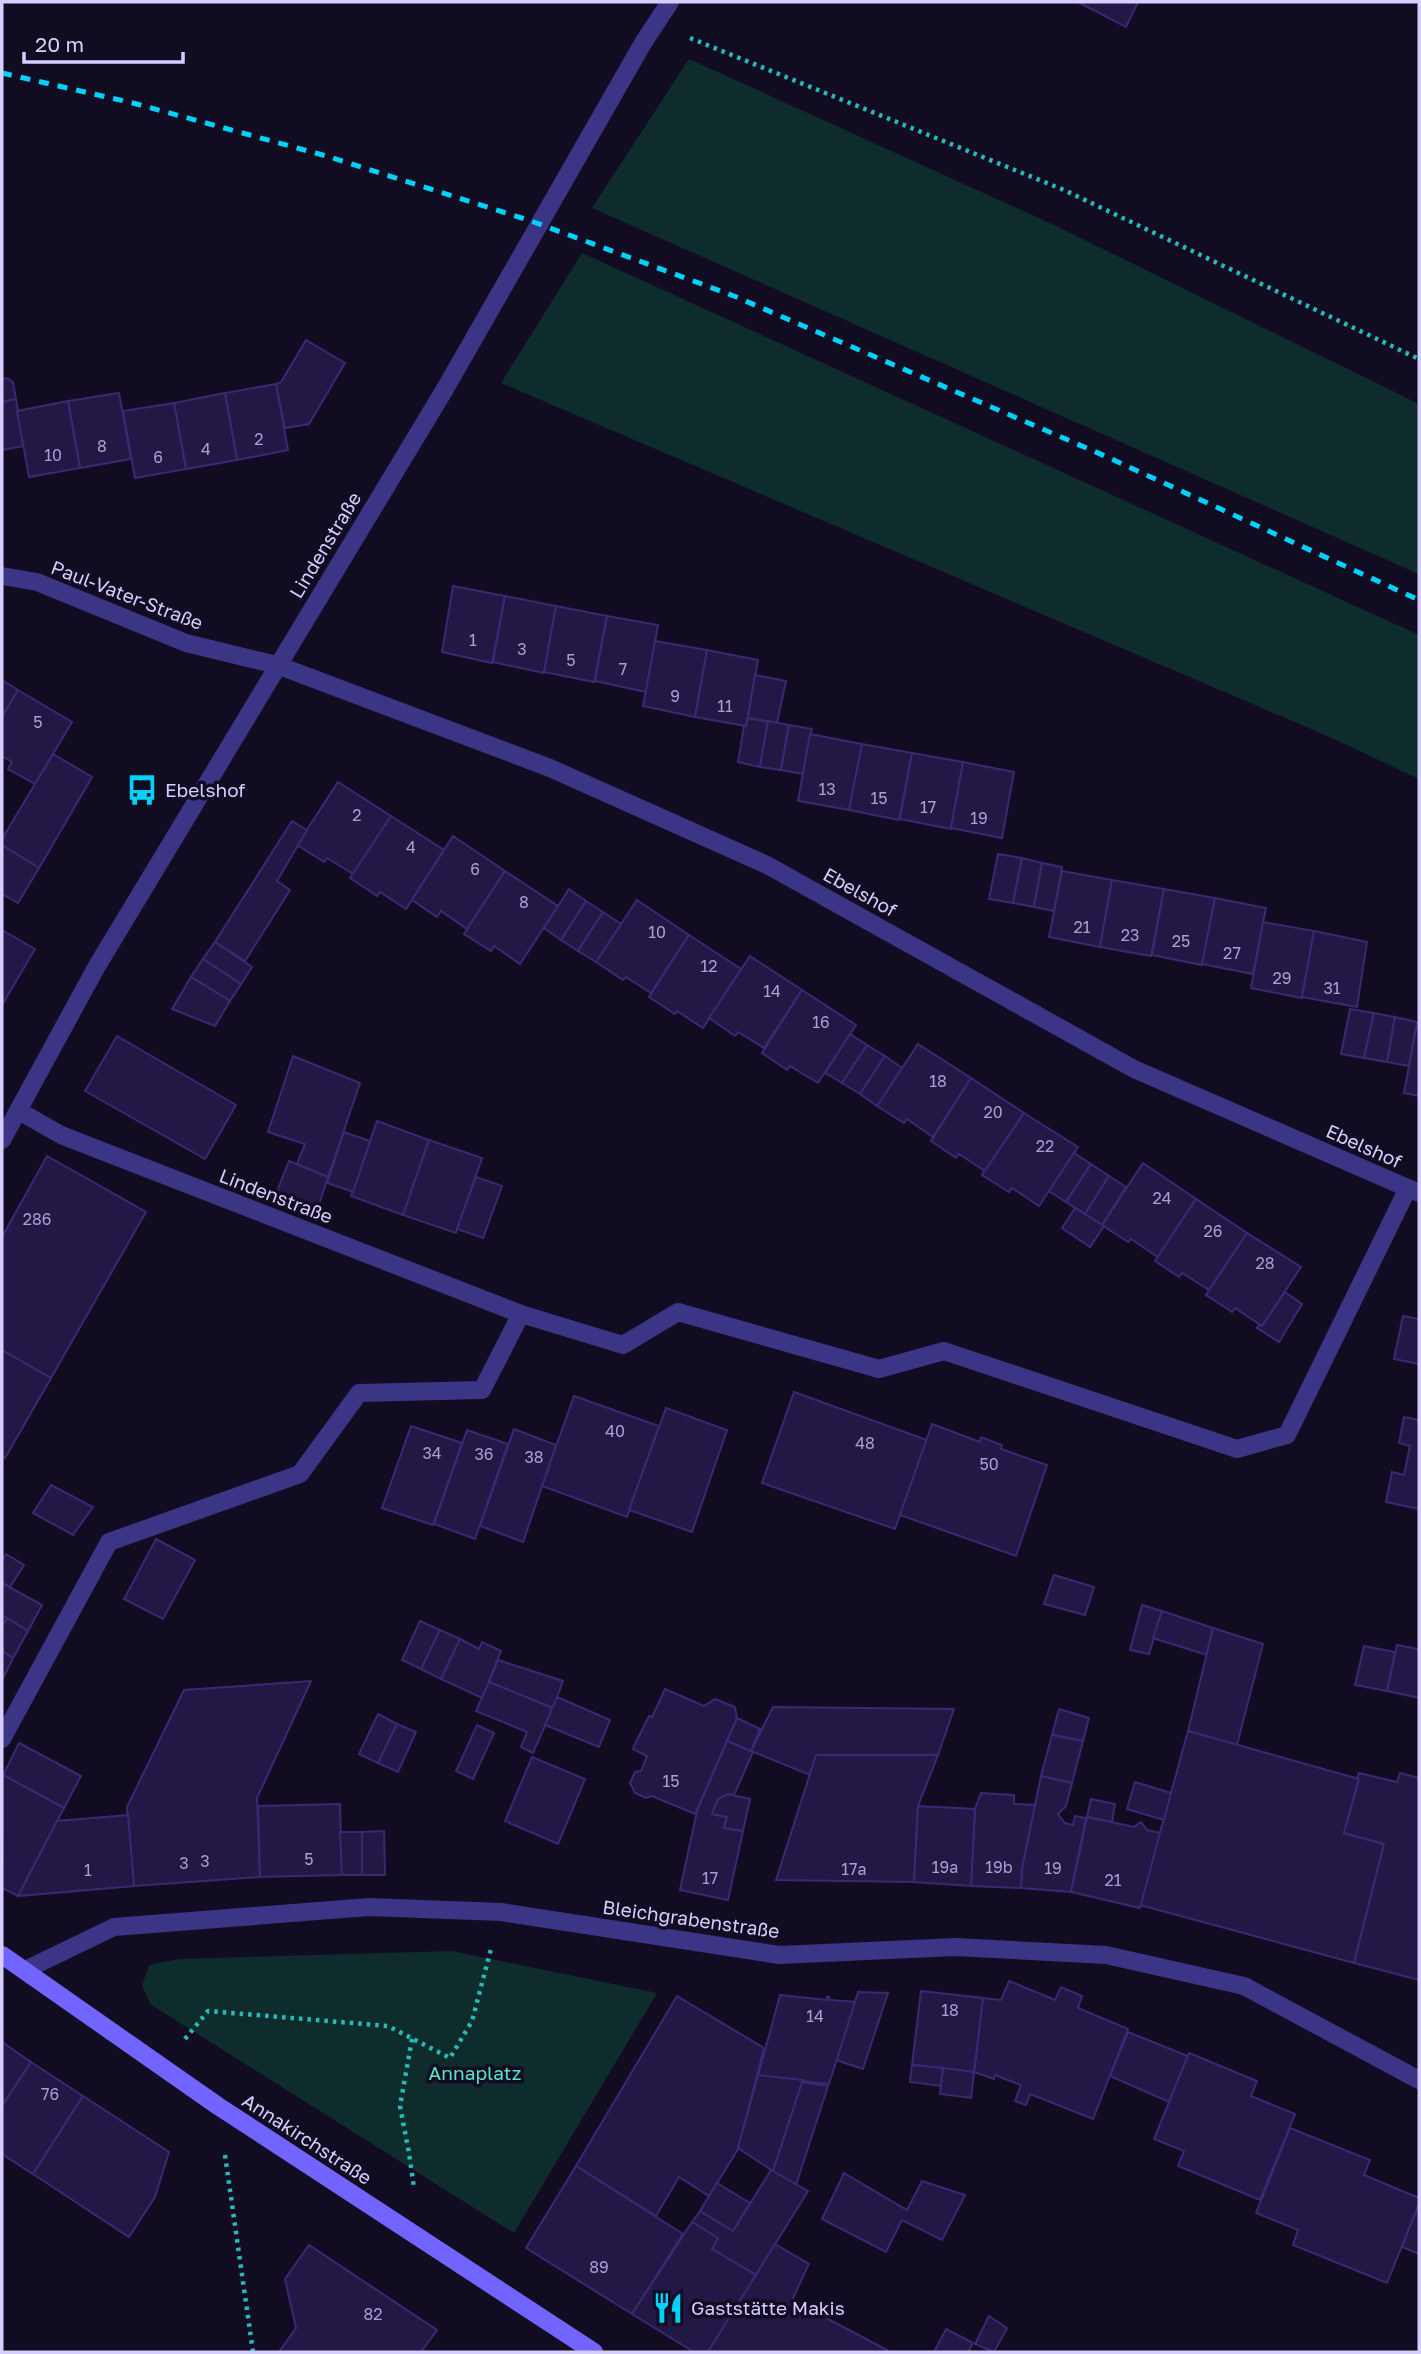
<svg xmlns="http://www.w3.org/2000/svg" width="1421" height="2354" viewBox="0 0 1421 2354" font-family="'Golos Text',sans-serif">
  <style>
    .green { fill: #0f2c2d }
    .building { fill: #231745; stroke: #3b2872; stroke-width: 2 }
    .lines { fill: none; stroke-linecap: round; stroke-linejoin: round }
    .path { stroke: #27baba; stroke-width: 4.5; stroke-dasharray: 3.5 5; stroke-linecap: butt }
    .lane { stroke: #3c3485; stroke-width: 18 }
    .street { stroke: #3c3485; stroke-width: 18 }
    .secondary { stroke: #7265ff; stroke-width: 18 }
    .rail { stroke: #00d2f9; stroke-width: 5; stroke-dasharray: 10 9; stroke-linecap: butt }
    .labels { text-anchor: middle; stroke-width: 7; stroke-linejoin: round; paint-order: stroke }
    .number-label { font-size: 16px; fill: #aaa0d0 }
    .street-label { font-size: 19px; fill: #d7ceff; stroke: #120c23 }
    .poi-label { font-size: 19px; fill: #d7ceff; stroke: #120c23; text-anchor: start }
    .park-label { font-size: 19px; fill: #53e6ca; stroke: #120c23 }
  </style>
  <rect width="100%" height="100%" fill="#120c23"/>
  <g class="green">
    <polygon points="689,59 1054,225 1419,404 1419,574 592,208"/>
    <polygon points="582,253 1419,635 1419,779 1332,738 501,383"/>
    <polygon points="452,1951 657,1993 514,2233 150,2004 142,1985 149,1965 179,1959"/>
  </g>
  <g class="building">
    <polygon points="1078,2 1138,2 1126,27"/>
    <polygon points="306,340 345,363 309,424 285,428 276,384 281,382"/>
    <polygon points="7,378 13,382 16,399 2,402 2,379"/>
    <polygon points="276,384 288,450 237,460 225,393"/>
    <polygon points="119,393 131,459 80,468 68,401"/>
    <polygon points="225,393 237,460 186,469 174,403"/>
    <polygon points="16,399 24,446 2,450 2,402"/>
    <polygon points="68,401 80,468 29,477 17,411"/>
    <polygon points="174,403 186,469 135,478 123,411"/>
    <polygon points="453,586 505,596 492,663 442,652"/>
    <polygon points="505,596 556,606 544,673 493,662"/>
    <polygon points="556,606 607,616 594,682 544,672"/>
    <polygon points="607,616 658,625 646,692 595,681"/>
    <polygon points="655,641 707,650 695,717 643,706"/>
    <polygon points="707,650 758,660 746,726 695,717"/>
    <polygon points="755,675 786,681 777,723 748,718"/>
    <polygon points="2,680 18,690 2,717"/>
    <polygon points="18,690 72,722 35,784 8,769 12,762 2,756 2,717"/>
    <polygon points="748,718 768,722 760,767 738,762 744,726 746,726"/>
    <polygon points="768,721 789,725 781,770 760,767"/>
    <polygon points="789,725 812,729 803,774 781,770"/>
    <polygon points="810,734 862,744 850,810 798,801"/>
    <polygon points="862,744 912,753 899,820 849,810"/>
    <polygon points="912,753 963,762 951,829 900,819"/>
    <polygon points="53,754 92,777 39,868 2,845 2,839"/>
    <polygon points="963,762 1014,772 1002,838 951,828"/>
    <polygon points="338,782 391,816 353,874 327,858 324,862 297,845"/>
    <polygon points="391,816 444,850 406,909 380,892 377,896 350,878"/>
    <polygon points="292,821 307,830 277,881 290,890 245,961 215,942"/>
    <polygon points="453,836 505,871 467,929 441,911 437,917 412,900"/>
    <polygon points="2,845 39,868 18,903 2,894"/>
    <polygon points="998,854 1022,858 1013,903 989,899"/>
    <polygon points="1022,858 1042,863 1034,907 1013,903"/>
    <polygon points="1042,863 1062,867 1054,911 1034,907"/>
    <polygon points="505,871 558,906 520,964 494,946 491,951 464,934"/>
    <polygon points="1062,871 1112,880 1100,947 1049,937"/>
    <polygon points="1112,880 1164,889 1151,956 1100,947"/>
    <polygon points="569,889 586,901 561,940 544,928"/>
    <polygon points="1164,889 1215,898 1202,965 1152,955"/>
    <polygon points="1215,898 1266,908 1253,974 1202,964"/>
    <polygon points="637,900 689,935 651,993 626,977 623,980 596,962"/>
    <polygon points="586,901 603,912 578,951 561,940"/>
    <polygon points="603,912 621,924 596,962 578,951"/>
    <polygon points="1263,922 1314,931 1302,998 1251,988"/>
    <polygon points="2,930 35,949 2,1005"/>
    <polygon points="1314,931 1367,942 1357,1007 1302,997"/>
    <polygon points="689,935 741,969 703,1028 677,1011 675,1014 649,997"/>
    <polygon points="215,942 252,967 241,984 203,959"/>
    <polygon points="750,956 802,990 764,1048 738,1032 735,1036 709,1018"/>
    <polygon points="203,959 241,984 230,1001 191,977"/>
    <polygon points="191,977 230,1001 215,1026 172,1009"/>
    <polygon points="802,990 856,1025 818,1083 790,1066 787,1070 762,1053"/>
    <polygon points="1350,1009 1374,1013 1364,1058 1341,1054"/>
    <polygon points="1374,1013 1395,1017 1387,1062 1364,1058"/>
    <polygon points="1395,1017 1417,1022 1409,1066 1387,1062"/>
    <polygon points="1416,1028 1419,1028 1419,1096 1404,1093"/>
    <polygon points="850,1034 867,1045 842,1083 825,1073"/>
    <polygon points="117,1036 236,1105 205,1159 85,1091"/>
    <polygon points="918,1044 971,1078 933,1137 907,1119 904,1123 877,1106"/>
    <polygon points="867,1045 885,1056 860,1094 842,1083"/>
    <polygon points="293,1056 360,1083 328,1177 297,1164 305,1144 268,1132"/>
    <polygon points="885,1056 902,1068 877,1106 860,1094"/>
    <polygon points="971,1078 1024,1113 985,1171 959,1154 956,1158 931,1141"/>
    <polygon points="1024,1113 1078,1147 1039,1206 1012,1188 1009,1192 982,1175"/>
    <polygon points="377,1121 429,1140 403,1215 351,1196"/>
    <polygon points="344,1132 370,1141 353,1192 327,1183"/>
    <polygon points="429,1140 482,1158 456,1233 403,1215"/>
    <polygon points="1074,1153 1091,1164 1066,1202 1049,1191"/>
    <polygon points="47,1156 146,1212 51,1378 2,1350 2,1237"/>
    <polygon points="289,1161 328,1177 316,1214 274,1199"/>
    <polygon points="1143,1163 1196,1199 1158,1257 1131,1239 1128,1242 1102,1225"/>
    <polygon points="1091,1164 1109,1176 1085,1214 1066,1202"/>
    <polygon points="1109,1176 1126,1187 1102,1225 1085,1214"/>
    <polygon points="476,1177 502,1186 483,1238 457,1229"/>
    <polygon points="1196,1199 1247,1233 1209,1290 1182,1273 1179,1277 1155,1261"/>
    <polygon points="1075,1208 1104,1226 1090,1247 1062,1228"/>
    <polygon points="1247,1233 1301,1267 1262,1326 1235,1308 1232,1312 1206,1295"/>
    <polygon points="1285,1292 1302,1304 1279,1342 1257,1328 1259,1325 1262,1326"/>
    <polygon points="1403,1316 1419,1319 1419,1364 1394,1359"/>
    <polygon points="2,1350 51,1378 5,1458 2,1456"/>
    <polygon points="794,1392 927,1440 895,1529 762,1483"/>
    <polygon points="574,1396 659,1426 627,1517 542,1486"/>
    <polygon points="666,1408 727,1430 692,1532 629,1510"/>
    <polygon points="1404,1417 1419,1420 1419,1509 1386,1502 1392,1472 1404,1475 1410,1446 1399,1443"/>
    <polygon points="932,1424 980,1442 981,1437 1002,1445 1001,1449 1047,1465 1016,1556 900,1515"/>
    <polygon points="411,1426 462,1443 433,1525 382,1508"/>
    <polygon points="514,1429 556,1445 523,1542 480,1526"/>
    <polygon points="467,1430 508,1444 475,1539 434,1524"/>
    <polygon points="51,1485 93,1507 73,1535 33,1513"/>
    <polygon points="156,1539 195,1560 163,1619 124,1599"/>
    <polygon points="6,1554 24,1565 10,1587 2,1583 2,1560"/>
    <polygon points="1054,1575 1094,1587 1085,1615 1044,1604"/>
    <polygon points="2,1583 42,1605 28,1631 2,1615"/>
    <polygon points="1142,1605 1162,1611 1149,1654 1130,1650"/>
    <polygon points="1162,1611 1213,1628 1207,1655 1153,1638"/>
    <polygon points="7,1618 28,1631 13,1658 2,1651 2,1626"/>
    <polygon points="420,1621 440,1630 421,1669 402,1660"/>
    <polygon points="1213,1628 1263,1644 1237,1745 1188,1731"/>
    <polygon points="440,1630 460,1639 441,1679 421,1669"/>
    <polygon points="460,1639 479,1649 482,1642 501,1651 482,1698 441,1679"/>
    <polygon points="1397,1645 1419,1649 1419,1698 1387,1691"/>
    <polygon points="1364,1646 1395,1652 1387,1691 1355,1685"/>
    <polygon points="2,1651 13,1658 2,1680"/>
    <polygon points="498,1660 563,1681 553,1708 489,1682"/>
    <polygon points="311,1681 257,1798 260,1877 134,1886 127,1807 184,1690"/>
    <polygon points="489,1682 553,1708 533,1753 521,1747 527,1732 476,1711"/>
    <polygon points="665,1689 704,1706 715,1699 735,1707 737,1718 695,1814 652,1796 646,1798 635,1793 630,1783 635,1772 641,1771 647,1756 633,1749 634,1746 649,1716 652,1717"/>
    <polygon points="557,1697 610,1720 599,1747 545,1725"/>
    <polygon points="773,1707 954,1709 938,1755 816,1755 810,1775 751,1751"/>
    <polygon points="1059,1709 1089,1718 1083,1741 1052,1735"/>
    <polygon points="378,1714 397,1724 378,1763 359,1754"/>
    <polygon points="737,1718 760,1729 751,1751 727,1741"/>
    <polygon points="397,1724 416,1732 398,1772 378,1763"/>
    <polygon points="477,1725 494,1733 473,1779 456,1771"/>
    <polygon points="1188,1731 1359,1779 1344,1833 1384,1844 1354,1963 1140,1905"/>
    <polygon points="1052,1735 1083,1741 1072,1783 1041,1776"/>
    <polygon points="727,1741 753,1752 734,1795 728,1794 718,1799 712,1814 727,1817 724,1828 743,1831 728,1900 680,1890 697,1811"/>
    <polygon points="19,1743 81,1776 64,1808 3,1775"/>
    <polygon points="816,1755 938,1755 918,1806 914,1882 776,1880"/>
    <polygon points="532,1757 585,1779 558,1844 505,1821"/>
    <polygon points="1359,1773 1397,1782 1400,1773 1419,1778 1419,1980 1354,1963 1384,1844 1344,1833 1359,1779 1357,1778"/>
    <polygon points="3,1775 64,1808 18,1896 2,1888"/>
    <polygon points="1041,1776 1072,1783 1066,1806 1058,1814 1065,1823 1073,1825 1075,1816 1086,1818 1071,1892 1021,1888 1022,1868"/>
    <polygon points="1135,1782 1171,1793 1164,1820 1127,1809"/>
    <polygon points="981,1793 1014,1795 1014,1804 1035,1805 1022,1868 1021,1888 971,1886 975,1809"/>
    <polygon points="728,1794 750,1799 743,1831 724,1828 727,1817 712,1814 718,1799"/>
    <polygon points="1091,1799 1115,1804 1112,1822 1087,1817"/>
    <polygon points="340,1804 342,1875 260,1877 258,1806"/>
    <polygon points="918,1806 975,1809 971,1886 914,1882"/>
    <polygon points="128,1815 134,1886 18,1896 57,1821"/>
    <polygon points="1087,1817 1134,1827 1141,1822 1147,1830 1160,1833 1140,1908 1071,1892"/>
    <polygon points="384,1831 385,1875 362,1875 362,1832"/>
    <polygon points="340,1832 362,1832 362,1875 342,1875"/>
    <polygon points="1009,1981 1055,2000 1061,1987 1082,1996 1078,2008 1128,2029 1093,2119 1030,2094 1026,2105 1015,2101 1021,2085 995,2075 994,2079 974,2072 983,1998 1001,2000"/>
    <polygon points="921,1991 983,1998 974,2072 912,2065"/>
    <polygon points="858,1992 888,1993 863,2069 836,2060"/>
    <polygon points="780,1995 827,2000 827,1997 829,1997 830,2000 855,2002 829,2084 758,2076"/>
    <polygon points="677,1996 764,2048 738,2149 709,2196 679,2177 656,2216 576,2166"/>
    <polygon points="1128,2032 1188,2056 1169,2102 1110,2076"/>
    <polygon points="2,2042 31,2062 2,2106"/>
    <polygon points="1189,2053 1257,2081 1251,2096 1295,2114 1260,2200 1178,2166 1184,2151 1154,2139"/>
    <polygon points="31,2062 83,2096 33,2174 2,2154 2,2106"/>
    <polygon points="912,2065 943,2068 941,2086 910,2082"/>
    <polygon points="943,2068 974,2072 971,2098 940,2094"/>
    <polygon points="758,2075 803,2080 773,2171 738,2148"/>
    <polygon points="802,2082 828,2086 796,2185 771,2170 773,2171"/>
    <polygon points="83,2096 169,2152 155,2197 129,2237 33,2174"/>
    <polygon points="1290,2128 1370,2160 1364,2175 1419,2198 1419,2204 1387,2283 1293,2245 1298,2230 1256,2213"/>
    <polygon points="576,2166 683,2234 632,2314 526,2248"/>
    <polygon points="771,2170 808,2191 756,2275 712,2249 718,2238 692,2222 700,2211 733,2231"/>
    <polygon points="844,2173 907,2210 922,2181 965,2195 942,2240 902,2220 886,2252 822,2219"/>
    <polygon points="717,2183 750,2203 733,2231 700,2211"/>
    <polygon points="1419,2204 1419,2254 1402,2247"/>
    <polygon points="692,2222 718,2238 712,2249 756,2275 708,2352 694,2352 632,2314"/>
    <polygon points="775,2244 809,2264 792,2300 887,2350 886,2352 708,2352"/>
    <polygon points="309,2245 437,2330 421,2352 279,2352 296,2328 285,2279"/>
    <polygon points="989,2316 1007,2328 994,2352 975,2344"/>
    <polygon points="946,2329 973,2343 968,2352 934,2352"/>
  </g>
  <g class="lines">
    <g class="path">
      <polyline points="690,38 1064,190 1419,359"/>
      <polyline points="185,2039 208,2011 388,2026 450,2058 472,2021 491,1949"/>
      <polyline points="412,2039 400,2106 409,2153 414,2188"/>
      <polyline points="225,2155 253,2352"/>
    </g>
    <g class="lane">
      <polyline points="19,1111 61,1135 521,1314"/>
      <polyline points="2,1739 109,1542 300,1474 359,1393 482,1390 521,1314 623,1345 678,1312 879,1369 944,1351 1237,1449 1287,1435 1408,1188"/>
    </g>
    <g class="street">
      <polyline points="2,576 37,582 186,643 277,665 550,768 767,865 1134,1069 1419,1193"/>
      <polyline points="2,1140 97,966 445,389 643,43 670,2"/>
      <polyline points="25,1970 114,1927 369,1907 501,1912 779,1955 955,1947 1106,1955 1244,1986 1419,2080"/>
    </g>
    <polyline class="secondary" points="2,1955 218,2106 594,2352"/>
    <polyline class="rail" points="2,73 133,103 330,157 531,221 734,296 1105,456 1419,600"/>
  </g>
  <defs>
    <symbol id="bus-bare" viewBox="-9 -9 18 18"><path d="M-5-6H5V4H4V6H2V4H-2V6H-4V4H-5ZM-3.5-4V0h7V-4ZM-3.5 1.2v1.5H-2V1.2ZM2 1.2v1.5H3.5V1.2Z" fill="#00d2f9" stroke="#120c23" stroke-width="2.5" paint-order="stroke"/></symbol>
    <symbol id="restaurant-bare" viewBox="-9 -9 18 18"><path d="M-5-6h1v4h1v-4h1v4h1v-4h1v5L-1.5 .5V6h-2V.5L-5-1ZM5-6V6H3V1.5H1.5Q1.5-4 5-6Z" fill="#00d2f9" stroke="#120c23" stroke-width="2.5" paint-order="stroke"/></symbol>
  </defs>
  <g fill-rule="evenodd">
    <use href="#bus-bare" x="120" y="768" width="44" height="44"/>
    <use href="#restaurant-bare" x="646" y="2286" width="44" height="44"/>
  </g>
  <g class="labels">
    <g class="number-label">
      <text x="259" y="445">2</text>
      <text x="102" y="452">8</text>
      <text x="206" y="455">4</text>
      <text x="53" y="461">10</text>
      <text x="158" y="463">6</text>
      <text x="473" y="646">1</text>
      <text x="522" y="655">3</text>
      <text x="571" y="666">5</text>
      <text x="623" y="675">7</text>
      <text x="675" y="702">9</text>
      <text x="725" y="712">11</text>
      <text x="38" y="728">5</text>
      <text x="827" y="795">13</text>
      <text x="879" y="804">15</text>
      <text x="928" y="813">17</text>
      <text x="357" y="821">2</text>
      <text x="979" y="824">19</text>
      <text x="411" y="853">4</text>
      <text x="475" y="875">6</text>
      <text x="524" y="908">8</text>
      <text x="1082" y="933">21</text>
      <text x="657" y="938">10</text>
      <text x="1130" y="941">23</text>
      <text x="1181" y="947">25</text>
      <text x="1232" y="959">27</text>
      <text x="709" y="972">12</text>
      <text x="1282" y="984">29</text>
      <text x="1332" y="994">31</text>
      <text x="772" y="997">14</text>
      <text x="821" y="1028">16</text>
      <text x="938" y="1087">18</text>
      <text x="993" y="1118">20</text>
      <text x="1045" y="1152">22</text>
      <text x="1162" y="1204">24</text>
      <text x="37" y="1225">286</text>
      <text x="1213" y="1237">26</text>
      <text x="1265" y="1269">28</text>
      <text x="615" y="1437">40</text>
      <text x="865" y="1449">48</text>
      <text x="432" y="1459">34</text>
      <text x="484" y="1460">36</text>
      <text x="534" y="1463">38</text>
      <text x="989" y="1470">50</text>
      <text x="671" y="1787">15</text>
      <text x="309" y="1865">5</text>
      <text x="205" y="1867">3</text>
      <text x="184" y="1869">3</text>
      <text x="945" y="1873">19a</text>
      <text x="999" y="1873">19b</text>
      <text x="1053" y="1874">19</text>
      <text x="854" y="1875">17a</text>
      <text x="88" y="1876">1</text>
      <text x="710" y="1884">17</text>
      <text x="1113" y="1886">21</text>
      <text x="950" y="2016">18</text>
      <text x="815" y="2022">14</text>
      <text x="50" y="2100">76</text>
      <text x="599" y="2273">89</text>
      <text x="373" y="2320">82</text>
    </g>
    <g class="street-label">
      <text transform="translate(325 545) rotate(-59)" y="7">Lindenstraße</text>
      <text transform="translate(127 595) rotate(21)" y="7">Paul-Vater-Straße</text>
      <text transform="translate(860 892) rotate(29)" y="7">Ebelshof</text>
      <text transform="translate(1364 1146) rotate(24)" y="7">Ebelshof</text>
      <text transform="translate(276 1196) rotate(21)" y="7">Lindenstraße</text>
      <text transform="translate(691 1919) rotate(8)" y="7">Bleichgrabenstraße</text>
      <text transform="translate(307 2139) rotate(33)" y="7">Annakirchstraße</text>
    </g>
    <g class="poi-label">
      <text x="165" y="797">Ebelshof</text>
      <text x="691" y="2315">Gaststätte Makis</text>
    </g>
    <g class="park-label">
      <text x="475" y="2080">Annaplatz</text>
    </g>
  </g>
  <rect width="1421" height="2354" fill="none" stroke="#d7ceff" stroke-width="7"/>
  <path d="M24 52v10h159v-10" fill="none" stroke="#d7ceff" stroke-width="3.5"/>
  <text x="35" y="52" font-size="21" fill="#d7ceff" stroke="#120c23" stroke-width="5" paint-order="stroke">20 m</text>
</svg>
